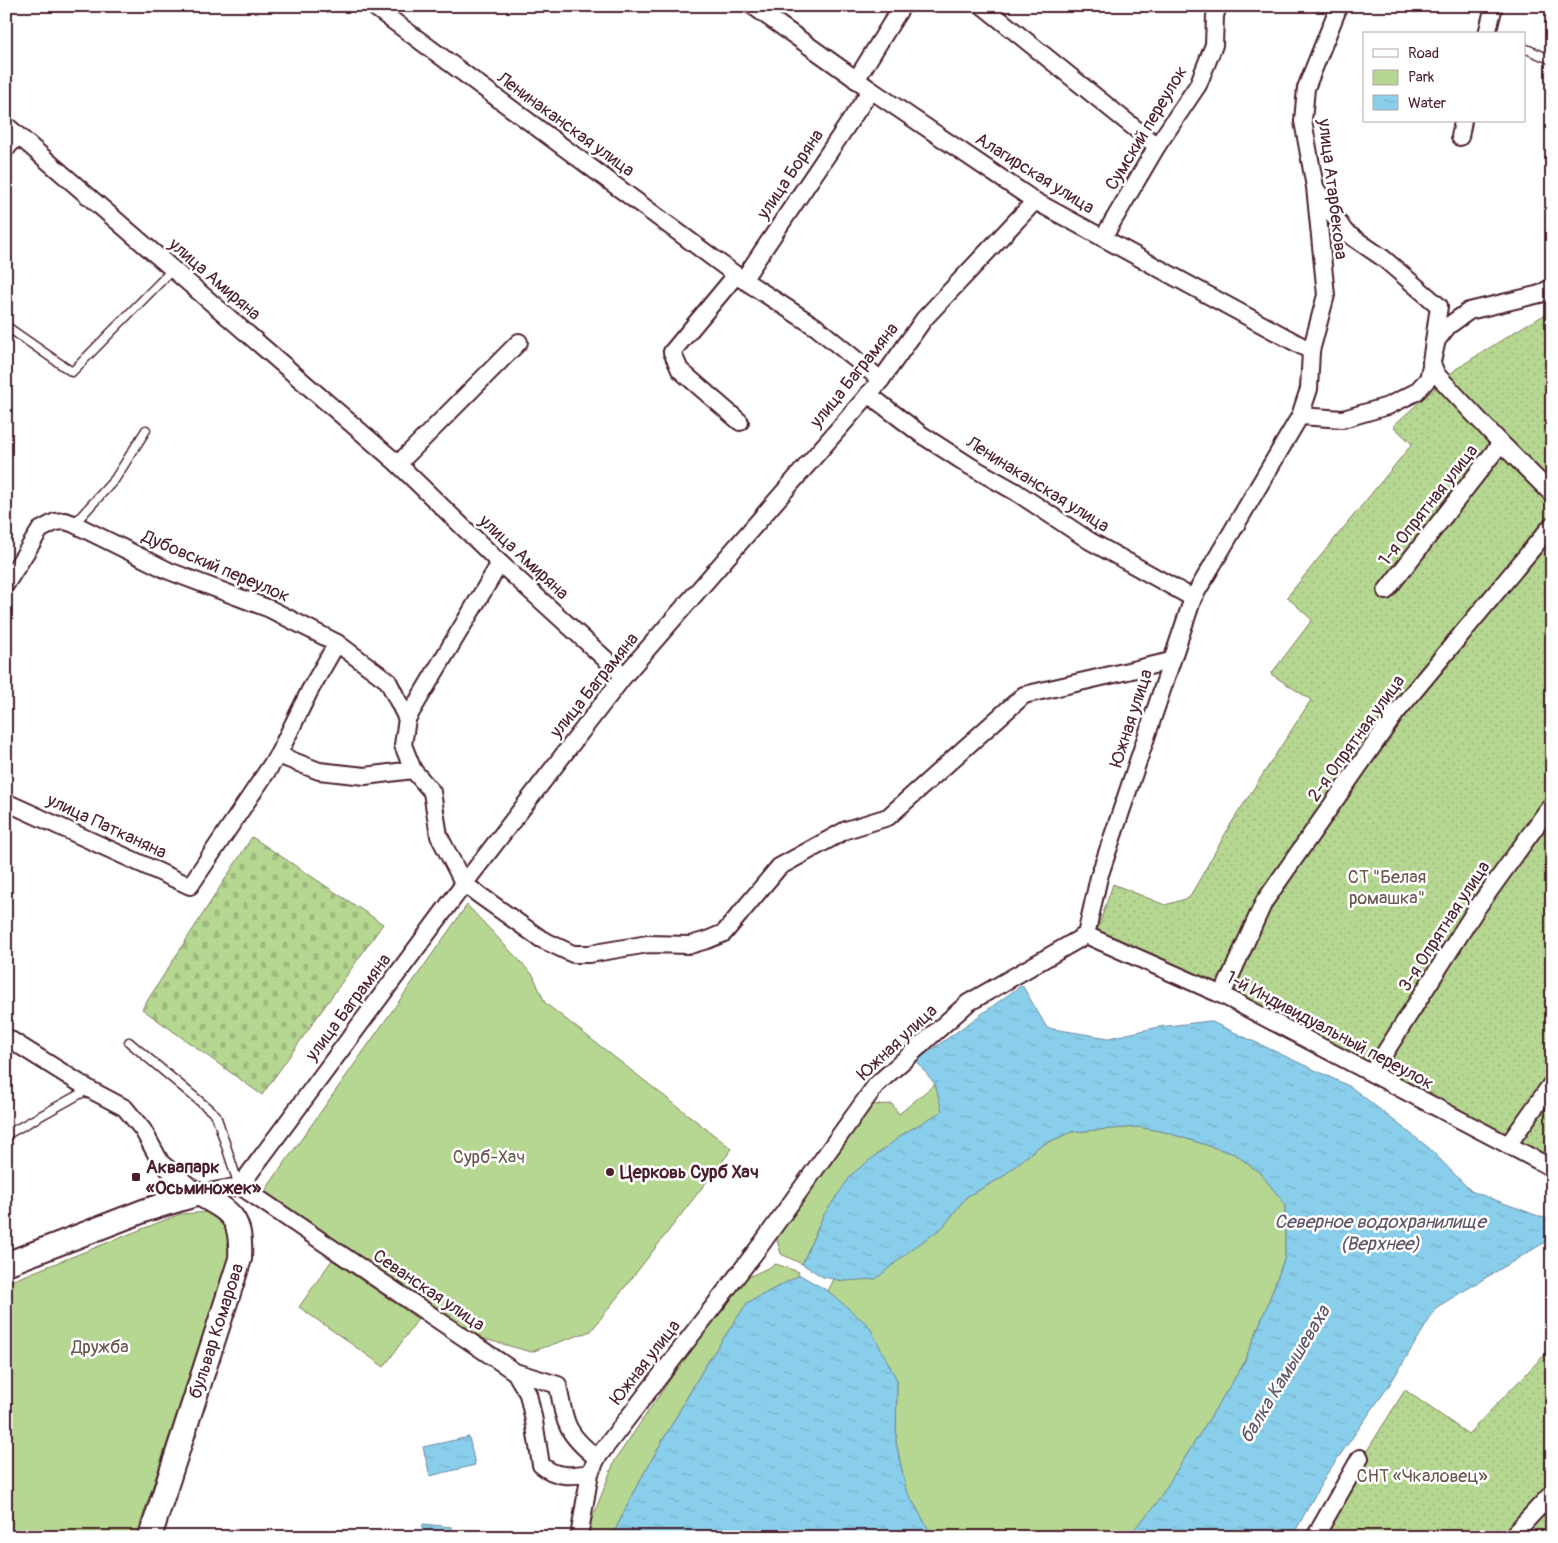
<svg xmlns="http://www.w3.org/2000/svg" width="1558" height="1543" viewBox="0 0 1558 1543" font-family="Pangolin,sans-serif">
  <style>
    .green { fill: #b5d791; stroke: #807b5e }
    .cemetery { fill: url(#cemetery-stones); stroke: #807b5e }
    .garden { fill: url(#garden-dots); stroke: #807b5e }
    .water { fill: url(#water-ripples); stroke: #70889e }
    .lines { fill: none; stroke-linecap: round; stroke-linejoin: round }
    .lane-casing { stroke: #4a1f2b; stroke-width: 11 }
    .street-casing { stroke: #4a1f2b; stroke-width: 20 }
    .secondary-casing { stroke: #4a1f2b; stroke-width: 26 }
    .lane { stroke: #fff; stroke-width: 8 }
    .street { stroke: #fff; stroke-width: 16 }
    .secondary { stroke: #fff; stroke-width: 22 }
    .poi-dot { fill: #4a1f2b; stroke: #fff; stroke-width: 2 }
    .labels { text-anchor: middle; stroke-width: 5; stroke-linejoin: round; paint-order: stroke }
    .street-label { font-size: 18px; fill: #4a1f2b; stroke: #fff }
    .park-label { font-size: 18px; fill: #6a564a; stroke: #fff }
    .poi-label { font-size: 18px; font-weight: bold; fill: #4a1f2b; stroke: #fff; text-anchor: start }
    .water-label { font-size: 19px; font-style: italic; fill: #5d5465; stroke: #fff }
  </style>
  <defs>
    <pattern id="cemetery-stones" width="16" height="16" patternUnits="userSpaceOnUse" patternTransform="scale(1.25)"><rect width="16" height="16" fill="#b5d791"/><path d="M2 7V4a2 2 0 0 1 4 0v3zM10 15v-3a2 2 0 0 1 4 0v3z" fill="#9db87d"/></pattern>
    <pattern id="garden-dots" width="8" height="8" patternUnits="userSpaceOnUse" patternTransform="scale(1.25)"><rect width="8" height="8" fill="#b5d791"/><path d="M2 2h.1M6 6h.1" fill="none" stroke="#9db87d" stroke-width="1.8" stroke-linecap="round"/></pattern>
    <pattern id="water-ripples" width="26" height="14" patternUnits="userSpaceOnUse" patternTransform="scale(1.25)"><rect width="26" height="14" fill="#89ceeb"/><path d="M2 4q2-2 4 0t4 0M15 11q2-2 4 0t4 0" fill="none" stroke="#78b0ca"/></pattern>
  </defs>
  <rect width="100%" height="100%" fill="#fff"/>
  <filter id="ink" filterUnits="userSpaceOnUse"><feTurbulence type="fractalNoise" baseFrequency=".02" numOctaves="2"/><feDisplacementMap in="SourceGraphic" scale="10" xChannelSelector="R" yChannelSelector="G"/><feConvolveMatrix kernelMatrix="1 2 1 2 8 2 1 2 1" color-interpolation-filters="sRGB"/></filter>
  <g filter="url(#ink)">
    <g class="green">
      <polygon points="467,905 533,975 545,1003 732,1149 591,1331 531,1352 478,1337 264,1192"/>
      <polygon points="935,1084 943,1111 903,1134 823,1216 802,1264 781,1254 775,1233 869,1105 892,1104 899,1114"/>
      <polygon points="1138,1127 1165,1132 1235,1154 1260,1173 1285,1203 1285,1257 1267,1306 1243,1365 1154,1507 1127,1537 933,1537 906,1490 896,1442 897,1380 828,1291 834,1279 844,1281 912,1249 943,1227 966,1197 1001,1178 1038,1147 1071,1132"/>
      <polygon points="211,1212 220,1217 231,1233 229,1254 136,1537 6,1537 6,1283 180,1214"/>
      <polygon points="332,1260 418,1319 384,1367 299,1307"/>
      <polygon points="776,1264 799,1272 797,1277 747,1303 705,1366 634,1491 612,1537 585,1537 615,1460 684,1359 740,1281"/>
    </g>
    <polygon class="cemetery" points="252,837 383,924 262,1095 142,1009"/>
    <g class="garden">
      <polygon points="1552,311 1552,1164 1096,934 1113,884 1165,905 1189,898 1232,822 1311,700 1271,674 1312,620 1287,597 1412,444 1393,426 1456,369 1524,326"/>
      <polygon points="1552,1347 1552,1537 1313,1537 1405,1390 1468,1434"/>
    </g>
    <g class="water">
      <polygon points="1022,985 1047,1028 1109,1038 1159,1027 1210,1021 1351,1087 1429,1148 1471,1191 1552,1221 1552,1238 1437,1307 1390,1384 1326,1475 1292,1537 1127,1537 1154,1507 1243,1365 1267,1306 1285,1257 1285,1204 1260,1173 1235,1154 1165,1132 1138,1127 1071,1132 1038,1147 1001,1178 966,1197 943,1227 912,1249 876,1279 844,1281 823,1277 802,1264 823,1216 852,1174 903,1134 942,1111 935,1084 916,1061"/>
      <polygon points="800,1275 828,1291 869,1326 897,1380 896,1442 906,1490 933,1537 612,1537 634,1491 705,1366 747,1303"/>
      <polygon points="469,1437 475,1465 430,1476 423,1447"/>
      <polygon points="423,1524 452,1527 451,1537 421,1537"/>
    </g>
    <g class="lines">
      <defs>
        <g id="lane">
          <polyline points="1524,48 1552,60"/>
          <polyline points="6,326 72,372 173,269"/>
          <polyline points="74,524 115,479 146,430"/>
          <polyline points="129,1042 216,1115 239,1186"/>
          <polyline points="6,1135 89,1089"/>
        </g>
        <g id="street">
          <polyline points="373,6 736,275 816,327 881,380"/>
          <polyline points="753,6 871,90 1035,201 1311,351"/>
          <polyline points="983,6 1157,146"/>
          <polyline points="1487,34 1494,6"/>
          <polyline points="856,80 902,6"/>
          <polyline points="6,125 398,464 500,563 624,676"/>
          <polyline points="1460,137 1463,121"/>
          <polyline points="6,149 17,136"/>
          <polyline points="1316,189 1345,232 1383,258 1439,306 1431,362 1437,375 1501,443 1552,494"/>
          <polyline points="1103,238 1157,146 1198,85 1214,45 1215,16 1218,6"/>
          <polyline points="736,275 672,352 680,370 740,422"/>
          <polyline points="743,280 871,90"/>
          <polyline points="868,394 922,435 970,466 1016,492 1090,541 1193,598"/>
          <polyline points="1300,416 1343,419 1388,406 1416,392 1428,379 1437,340 1448,326 1469,311 1540,294 1552,287"/>
          <polyline points="398,464 519,342"/>
          <polyline points="500,563 407,719 403,745 413,770 432,792 439,836 464,884 541,939 573,954 589,954 648,944 690,945 707,940 724,933 779,867 846,830 888,817 1024,695 1171,661"/>
          <polyline points="6,584 40,530 55,522 65,521 74,524 169,571 270,609 337,643 388,681 407,719"/>
          <polyline points="1386,591 1501,443"/>
          <polyline points="278,755 319,771 365,776 413,770"/>
          <polyline points="6,802 190,886 278,755 310,690 337,643"/>
          <polyline points="1086,935 1222,995 1552,1168"/>
          <polyline points="1222,995 1264,902 1396,713 1552,525"/>
          <polyline points="6,1037 89,1089 125,1108 143,1130 161,1163 199,1194 240,1186 464,884 624,676 881,380 924,319 1035,201"/>
          <polyline points="1372,1073 1477,908 1552,804"/>
          <polyline points="1508,1145 1552,1083"/>
          <path d="M240,1186L515,1372L528,1394L534,1421L541,1465C556,1478 572,1476 590,1473"/>
          <path d="M515,1372L558,1385C565,1423 565,1433 597,1458"/>
          <polyline points="579,1537 590,1473 597,1458 760,1246 876,1085 968,1003 1086,935 1099,877 1193,598 1300,416 1309,389 1311,351 1326,295 1315,187 1303,121 1306,88 1339,6"/>
          <polyline points="1315,1537 1360,1458"/>
          <polyline points="1511,1537 1552,1493"/>
        </g>
        <path id="secondary" d="M6,1264L146,1210L199,1194C233,1213 242,1218 240,1259L150,1537"/>
      </defs>
      <use href="#lane" class="lane-casing"/>
      <use href="#street" class="street-casing"/>
      <use href="#secondary" class="secondary-casing"/>
      <use href="#lane" class="lane"/>
      <use href="#street" class="street"/>
      <use href="#secondary" class="secondary"/>
    </g>
  </g>
  <g class="poi-dot">
    <circle cx="610" cy="1172" r="5"/>
    <rect x="131" y="1172" width="10" height="10" rx="2.5"/>
  </g>
  <g class="labels">
    <g class="street-label">
      <text transform="translate(566 124) rotate(36)" y="6">Ленинаканская улица</text>
      <text transform="translate(1146 128) rotate(-59)" y="6">Сумский переулок</text>
      <text transform="translate(1035 173) rotate(32)" y="6">Алагирская улица</text>
      <text transform="translate(790 174) rotate(-56)" y="6">улица Боряна</text>
      <text transform="translate(1333 189) rotate(83)" y="6">улица Атарбекова</text>
      <text transform="translate(215 279) rotate(41)" y="6">улица Амиряна</text>
      <text transform="translate(854 375) rotate(-51)" y="6">улица Баграмяна</text>
      <text transform="translate(1038 484) rotate(32)" y="6">Ленинаканская улица</text>
      <text transform="translate(1428 505) rotate(-52)" y="6">1-я Опрятная улица</text>
      <text transform="translate(524 557) rotate(43)" y="6">улица Амиряна</text>
      <text transform="translate(216 566) rotate(23)" y="6">Дубовский переулок</text>
      <text transform="translate(594 685) rotate(-51)" y="6">улица Баграмяна</text>
      <text transform="translate(1131 718) rotate(-72)" y="6">Южная улица</text>
      <text transform="translate(1356 738) rotate(-54)" y="6">2-я Опрятная улица</text>
      <text transform="translate(107 826) rotate(25)" y="6">улица Патканяна</text>
      <text transform="translate(1444 926) rotate(-57)" y="6">3-я Опрятная улица</text>
      <text transform="translate(348 1007) rotate(-53)" y="6">улица Баграмяна</text>
      <text transform="translate(1330 1030) rotate(28)" y="6">1-й Индивидуальный переулок</text>
      <text transform="translate(897 1042) rotate(-43)" y="6">Южная улица</text>
      <text transform="translate(429 1290) rotate(34)" y="6">Севанская улица</text>
      <text transform="translate(216 1331) rotate(-72)" y="6">бульвар Комарова</text>
      <text transform="translate(645 1362) rotate(-52)" y="6">Южная улица</text>
    </g>
    <g class="park-label">
      <text x="1387" y="883">СТ "Белая<tspan x="1387" dy="21">ромашка"</tspan></text>
      <text x="489" y="1163">Сурб-Хач</text>
      <text x="100" y="1353">Дружба</text>
      <text x="1422" y="1482">СНТ «Чкаловец»</text>
    </g>
    <g class="poi-label">
      <text x="146" y="1173">Аквапарк<tspan x="146" dy="21">«Осьминожек»</tspan></text>
      <text x="620" y="1178">Церковь Сурб Хач</text>
    </g>
    <g class="water-label">
      <text x="1380" y="1228">Северное водохранилище<tspan x="1380" dy="22">(Верхнее)</tspan></text>
      <text transform="translate(1284 1374) rotate(-59)" y="7">балка Камышеваха</text>
    </g>
  </g>
  <rect width="1558" height="1543" fill="none" stroke="#fff" stroke-width="25"/>
  <rect x="12" y="12" width="1533" height="1518" fill="none" stroke="#4a1f2b" stroke-width="2" filter="url(#ink)"/>
  <rect x="1363" y="32" width="162" height="90" fill="#ffffff" stroke="#b7a5aa"/>
  <rect x="1373" y="49" width="25" height="8" fill="#ffffff" stroke="#b7a5aa"/>
  <text x="1408" y="58" font-size="15" fill="#4a1f2b">Road</text>
  <rect x="1373" y="70" width="25" height="15" fill="#b5d791" stroke="#b7a5aa"/>
  <text x="1408" y="82" font-size="15" fill="#4a1f2b">Park</text>
  <rect x="1373" y="95" width="25" height="15" fill="url(#water-ripples)" stroke="#b7a5aa"/>
  <text x="1408" y="108" font-size="15" fill="#4a1f2b">Water</text>
</svg>
